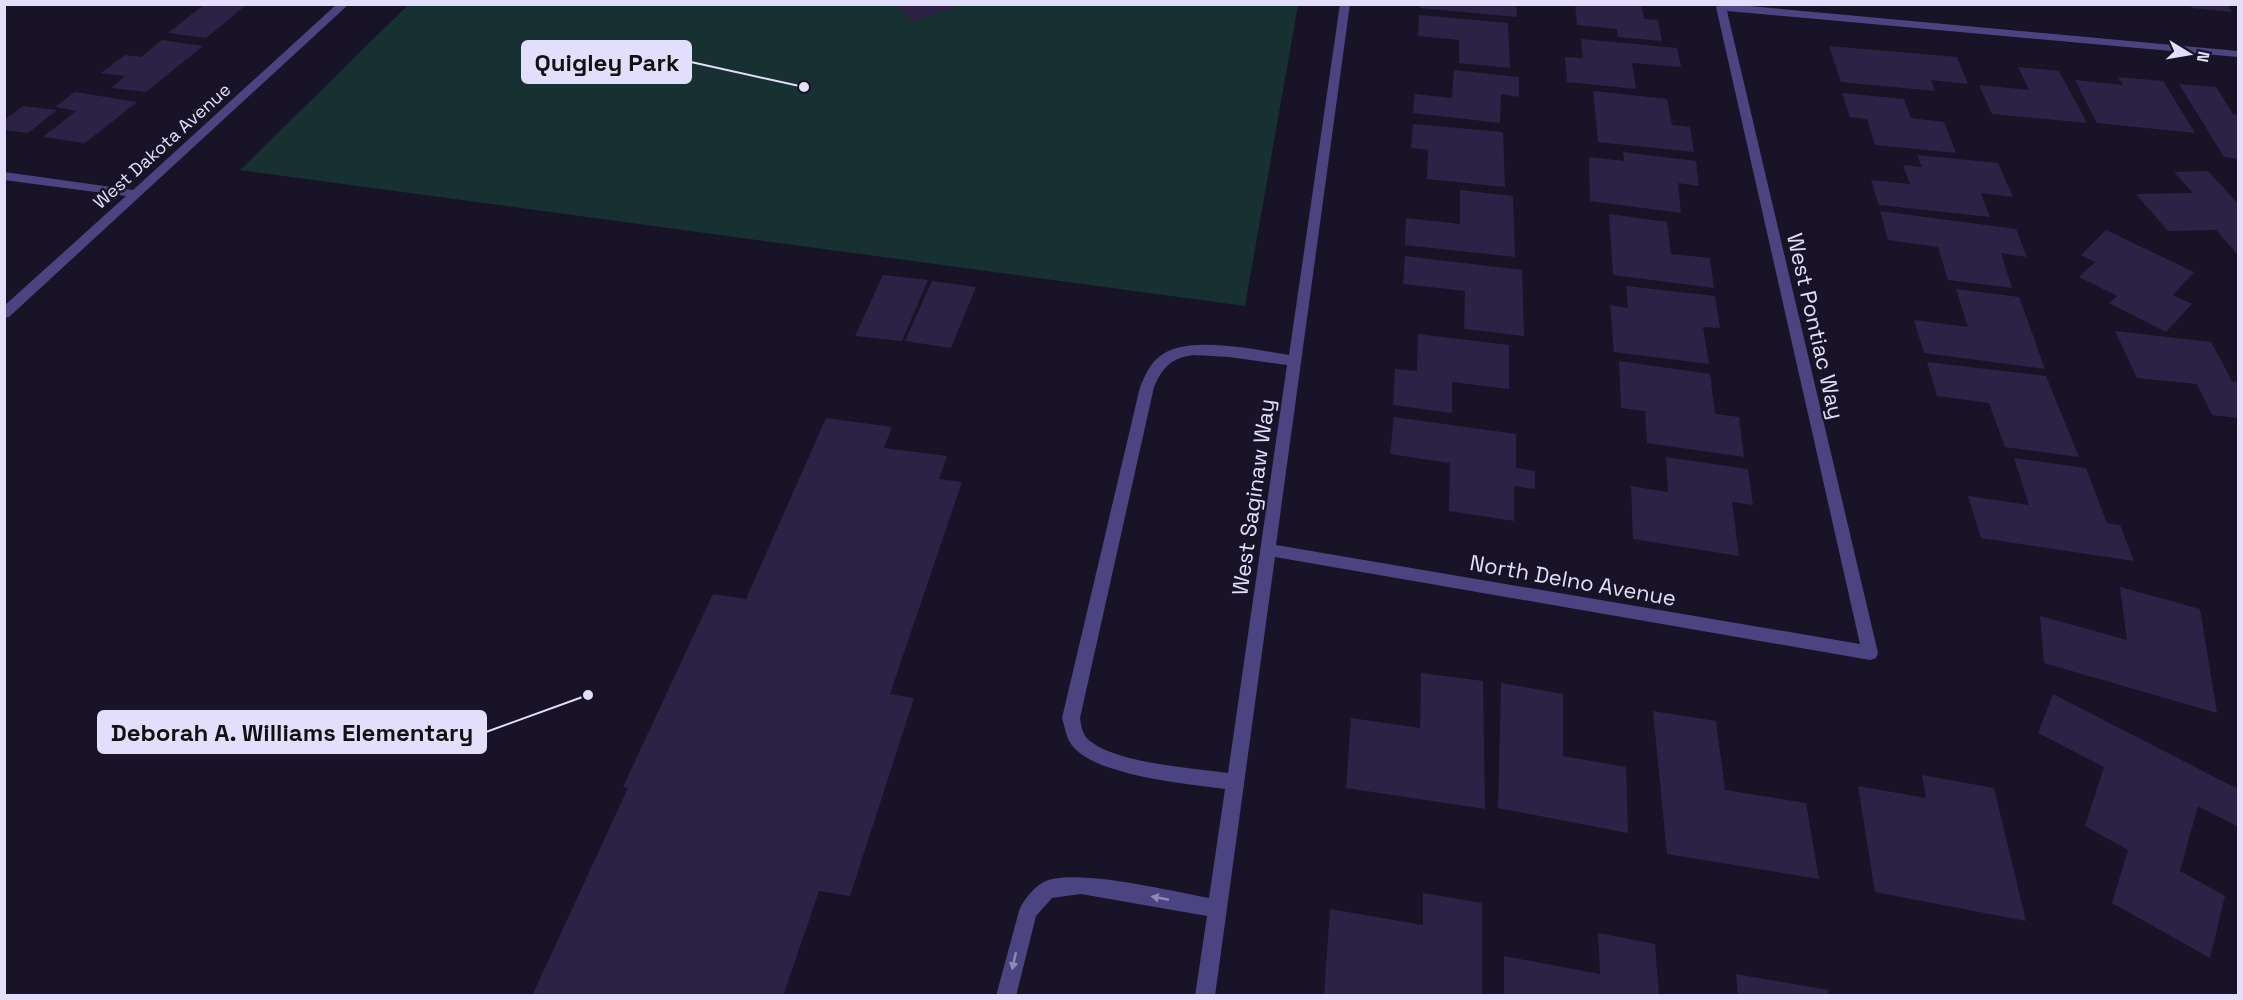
<svg xmlns="http://www.w3.org/2000/svg" width="2243" height="1000" viewBox="0 0 2243 1000" font-family="'Space Grotesk',sans-serif">
  <style>
    .green { fill: #173031 }
    .building { fill: #2c2246 }
    .lines { fill: none; stroke-linecap: round; stroke-linejoin: round }
    .minor { fill: #4b4480; fill-rule: evenodd }
    .oneway { fill: #8f89b7 }
    .labels { text-anchor: middle; stroke-width: 5; stroke-linejoin: round; paint-order: stroke }
    .far-street-label { font-size: 18px; fill: #e3defb; stroke: #181327 }
    .street-label { font-size: 22px; fill: #e3defb; stroke: #181327 }
    .leader { fill: none; stroke: #e3defb; stroke-width: 2 }
    .callout-dot { fill: #e3defb; stroke: #181327; stroke-width: 2 }
    .callout { fill: #e3defb; stroke: #e3defb; stroke-width: 2 }
    .callout-label { font-size: 24px; text-anchor: middle; font-weight: bold; fill: #111 }
  </style>
  <rect width="100%" height="100%" fill="#181327"/>
  <polygon class="green" points="408,5 1298,5 1245,306 240,170"/>
  <g class="building">
    <polygon points="205,4 247,4 206,38 168,33"/>
    <polygon points="894,4 961,4 961,5 913,22"/>
    <polygon points="1420,4 1516,4 1517,17 1420,8"/>
    <polygon points="1575,4 1641,4 1644,19 1658,20 1662,41 1618,37 1617,29 1577,25"/>
    <polygon points="2189,4 2227,4 2232,12 2192,8"/>
    <polygon points="1419,15 1508,23 1510,68 1459,63 1459,40 1418,36"/>
    <polygon points="1581,39 1677,48 1681,67 1632,63 1636,89 1567,82 1565,57 1583,58"/>
    <polygon points="162,40 203,46 146,92 111,88 125,76 101,73 125,55 141,57"/>
    <polygon points="1829,46 1957,57 1968,84 1931,80 1935,91 1841,82"/>
    <polygon points="2018,67 2059,71 2087,123 1992,114 1979,85 2029,90"/>
    <polygon points="1454,70 1519,77 1519,97 1501,94 1500,123 1413,113 1415,94 1452,98"/>
    <polygon points="2118,77 2163,81 2195,133 2097,123 2075,80 2123,85"/>
    <polygon points="2179,84 2216,87 2233,114 2238,115 2238,159 2224,157"/>
    <polygon points="1593,91 1667,99 1672,125 1690,127 1694,152 1598,142"/>
    <polygon points="75,92 137,102 85,143 43,137 76,111 55,107"/>
    <polygon points="1842,93 1904,99 1911,118 1944,122 1956,153 1875,145 1867,119 1850,117"/>
    <polygon points="23,106 57,110 28,133 4,130 4,120"/>
    <polygon points="1413,124 1503,132 1505,187 1427,179 1428,150 1411,148"/>
    <polygon points="1623,152 1696,161 1699,186 1678,183 1681,213 1590,201 1589,157 1624,161"/>
    <polygon points="1917,155 1998,163 2013,197 1981,193 1990,217 1879,205 1871,180 1910,184 1903,165 1922,167"/>
    <polygon points="2208,171 2238,204 2238,255 2216,230 2168,231 2136,194 2193,193 2174,172"/>
    <polygon points="1460,190 1513,196 1515,257 1405,245 1406,218 1460,224"/>
    <polygon points="1880,211 2016,229 2027,257 2001,253 2012,288 1948,280 1938,247 1888,240"/>
    <polygon points="1609,214 1667,222 1671,254 1710,258 1714,288 1613,275"/>
    <polygon points="2106,230 2194,272 2173,295 2192,304 2166,332 2109,303 2117,296 2079,277 2095,262 2081,255"/>
    <polygon points="1405,256 1522,270 1524,336 1464,329 1465,291 1403,284"/>
    <polygon points="883,275 928,280 902,341 855,336"/>
    <polygon points="932,281 976,287 951,348 905,341"/>
    <polygon points="1626,286 1715,296 1720,328 1703,327 1709,364 1614,352 1610,305 1628,308"/>
    <polygon points="1956,289 2019,297 2045,369 1924,353 1914,320 1968,327"/>
    <polygon points="2115,331 2211,342 2232,381 2238,382 2238,418 2212,415 2197,384 2137,378"/>
    <polygon points="1418,334 1509,345 1509,389 1452,382 1452,413 1393,405 1395,369 1417,371"/>
    <polygon points="1619,361 1710,374 1715,414 1739,417 1744,457 1647,443 1645,411 1621,408"/>
    <polygon points="1927,362 2046,376 2079,457 2005,447 1989,403 1937,396"/>
    <polygon points="1394,417 1516,434 1516,468 1535,471 1535,489 1514,486 1514,521 1449,511 1450,463 1390,454"/>
    <polygon points="826,418 892,427 884,448 947,456 939,479 962,482 890,694 914,698 850,896 819,891 783,996 532,996 628,788 623,787 713,594 746,599"/>
    <polygon points="1666,457 1748,469 1753,505 1732,502 1739,556 1633,539 1631,486 1668,492"/>
    <polygon points="2014,458 2086,468 2107,523 2120,525 2134,561 1981,538 1968,496 2029,505"/>
    <polygon points="2120,587 2200,609 2217,713 2044,663 2040,616 2127,640"/>
    <polygon points="1421,673 1483,681 1485,809 1346,788 1351,718 1420,728"/>
    <polygon points="1501,683 1563,694 1563,756 1626,767 1628,833 1498,808"/>
    <polygon points="2053,694 2238,789 2238,827 2198,806 2180,871 2225,896 2210,958 2112,903 2128,850 2085,826 2104,767 2038,733"/>
    <polygon points="1653,711 1716,721 1725,790 1806,803 1819,879 1667,854"/>
    <polygon points="1922,775 1994,788 2026,921 1875,892 1858,786 1926,798"/>
    <polygon points="1423,893 1482,903 1482,996 1324,996 1330,909 1423,925"/>
    <polygon points="1598,933 1655,944 1659,996 1504,996 1504,956 1600,974"/>
    <polygon points="1736,974 1828,990 1829,996 1738,996"/>
  </g>
  <g class="lines">
    <g class="minor">
      <polygon points="337,4 349,4 9,317 4,318 4,306 126,196 4,180 4,172 133,190"/>
      <path d="M1340,4H1350L1276,545L1860,644L1716,7L1719,4H1727L2238,51V57L1727,11L1878,653L1876,658L1870,660L1275,557L1215,996H1195L1207,916L1081,894L1052,898L1036,916L1016,996H996L1019,911C1022,902 1033,888 1042,883C1071,866 1174,892 1209,898L1225,789C1189,784 1093,776 1071,744C1066,737 1065,727 1062,718L1140,387C1145,376 1150,363 1160,356C1187,334 1257,350 1289,355ZM1193,355L1229,357L1287,365L1228,773C1194,768 1107,763 1085,736C1082,731 1081,724 1080,718L1154,387C1163,367 1171,358 1193,355Z"/>
    </g>
  </g>
  <defs><path id="oneway-solid" d="M-6-.8H1V-3.2L6.5 0L1 3.2V.8H-6Z" transform="scale(1.5)"/></defs>
  <g class="oneway">
    <use href="#oneway-solid" transform="translate(1160 898) rotate(-169)"/>
    <use href="#oneway-solid" transform="translate(1014 961) rotate(103)"/>
  </g>
  <g class="labels">
    <g class="far-street-label">
      <text transform="translate(162 146) rotate(-42)" y="6">West Dakota Avenue</text>
    </g>
    <g class="street-label">
      <text transform="translate(1816 326) rotate(77)" y="8">West Pontiac Way</text>
      <text transform="translate(1253 497) rotate(-82)" y="8">West Saginaw Way</text>
      <text transform="translate(1573 580) rotate(10)" y="8">North Delno Avenue</text>
    </g>
  </g>
  <path class="leader" d="M804 87L691 62M588 695L486 732"/>
  <g class="callout-dot">
    <circle cx="804" cy="87" r="6"/>
    <circle cx="588" cy="695" r="6"/>
  </g>
  <g class="callout">
    <rect x="522" y="41" width="169" height="42" rx="6"/>
    <rect x="98" y="711" width="388" height="42" rx="6"/>
  </g>
  <g class="callout-label">
    <text x="607" y="71">Quigley Park</text>
    <text x="292" y="741">Deborah A. Williams Elementary</text>
  </g>
  <rect width="2243" height="1000" fill="none" stroke="#e3defb" stroke-width="12"/>
  <g transform="translate(2189 54) rotate(101)" stroke="#181327" stroke-width="4.5" paint-order="stroke">
  <path d="M0-4.5L10 22L0 15L-10 22Z" fill="#e3defb"/>
  <text y="-9" font-size="16" font-weight="bold" text-anchor="middle" fill="#e3defb">N</text>
  </g>
</svg>
